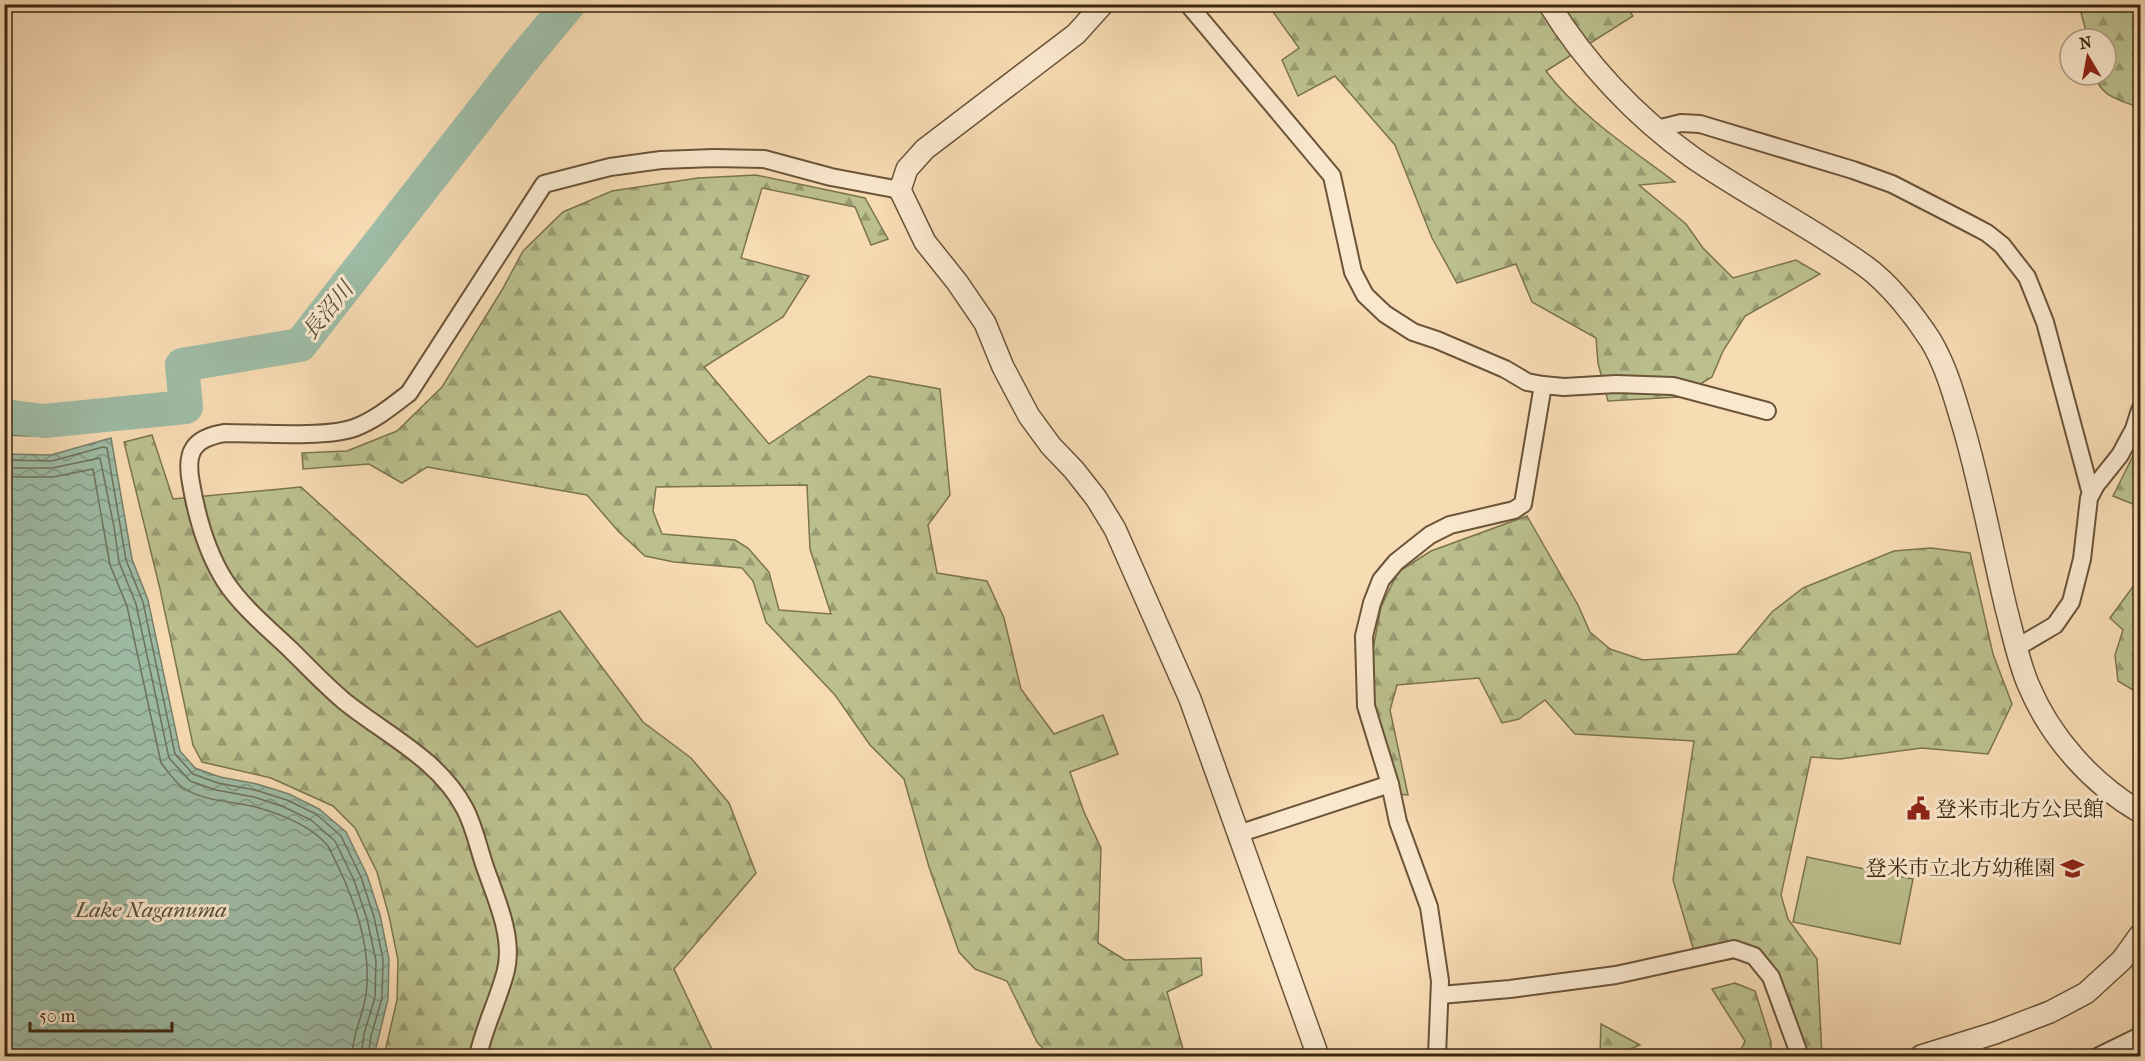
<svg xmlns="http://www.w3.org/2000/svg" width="2145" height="1061" viewBox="0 0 2145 1061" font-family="'IM FELL French Canon','Noto Serif JP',serif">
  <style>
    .grass { fill: #bbc08e; stroke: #7c744f; stroke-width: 1.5 }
    .forest { fill: url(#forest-firs); stroke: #7c744f; stroke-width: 1.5; fill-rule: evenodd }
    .water { fill: url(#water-waves); stroke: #77806a; stroke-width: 1.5 }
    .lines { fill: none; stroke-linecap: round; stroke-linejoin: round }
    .shore { stroke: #6d725b; stroke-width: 1.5 }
    .river { stroke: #9ebca6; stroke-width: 34 }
    .service-casing { stroke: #6b5439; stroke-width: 11 }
    .minor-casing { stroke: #6b5439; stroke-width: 20 }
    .tertiary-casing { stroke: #6b5439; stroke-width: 24 }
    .service { stroke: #fae8ce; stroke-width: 8 }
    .minor { stroke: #fae8ce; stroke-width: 16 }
    .tertiary { stroke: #fae8ce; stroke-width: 21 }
    .labels { text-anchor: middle; stroke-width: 6; stroke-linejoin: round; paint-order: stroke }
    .poi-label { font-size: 21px; fill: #3c2710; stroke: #fae8ce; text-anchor: start }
    .water-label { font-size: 22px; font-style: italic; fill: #544c36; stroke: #fae8ce }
  </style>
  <defs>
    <pattern id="forest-firs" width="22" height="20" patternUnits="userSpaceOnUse" patternTransform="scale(1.5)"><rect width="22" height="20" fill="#bbc08e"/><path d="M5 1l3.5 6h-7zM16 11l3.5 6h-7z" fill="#999c73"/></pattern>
    <pattern id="water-waves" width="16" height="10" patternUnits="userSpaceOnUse" patternTransform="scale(1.5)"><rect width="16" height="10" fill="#9ebca6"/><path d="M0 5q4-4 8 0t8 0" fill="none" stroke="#829986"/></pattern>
  </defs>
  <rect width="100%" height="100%" fill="#f7dbb3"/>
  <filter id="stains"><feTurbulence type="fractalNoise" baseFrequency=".00333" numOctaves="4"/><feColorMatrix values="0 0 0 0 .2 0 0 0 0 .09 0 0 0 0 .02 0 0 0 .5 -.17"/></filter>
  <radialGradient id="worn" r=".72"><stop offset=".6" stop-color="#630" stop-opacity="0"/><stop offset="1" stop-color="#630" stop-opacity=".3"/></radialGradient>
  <polygon class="grass" points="1807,857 1913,879 1900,944 1793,922"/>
  <g class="forest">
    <path d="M1268,5H1625L1633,16L1546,71C1580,116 1630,148 1675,182L1639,185L1686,224L1703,248L1733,278L1796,260L1820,274L1745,316L1723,351L1712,377L1679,397L1608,401L1598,363L1596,338L1532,302L1516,264L1457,283L1432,238L1395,145L1335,76L1298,96L1282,60L1299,48Z"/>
    <path d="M2079,5H2140V108C2121,100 2100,97 2095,75H2106V39H2088Z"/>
    <path d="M756,175L865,198L888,239L871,245L855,207L762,188L741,258L809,276L783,317L704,367L769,444L869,376L940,389L950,495L928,525L937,573L987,581L1004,618L1021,689L1054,734L1103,715L1118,754L1070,772L1084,812L1101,848L1098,943L1125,960L1201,958L1202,975L1167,992L1185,1056H1050L1037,1042L1007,981L975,969L959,952L929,867L904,779L870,745L835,695L766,622L753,581L742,568L674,562L645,556L618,531L587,495L427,467L402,483L369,464L303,469L302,453L347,451L397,431L442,387L502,290L523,251L563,212L612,191L698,178ZM807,485L810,549L831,614L779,610L769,572L748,548L735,540L662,534L653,511L656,487Z"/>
    <polygon points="152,435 173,499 301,487 477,647 560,611 643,722 691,758 729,803 756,873 674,969 715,1056 384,1056 397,1000 398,960 389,916 377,872 355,828 333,806 271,778 202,762 193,745 160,589 124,442"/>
    <polygon points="2140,442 2140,507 2113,496"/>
    <polygon points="1527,516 1578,605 1590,632 1610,649 1643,660 1737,654 1772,612 1803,588 1894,551 1931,548 1970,553 1993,654 2012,704 1988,754 1922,748 1840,759 1811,757 1781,895 1788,919 1817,959 1822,1056 1813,1056 1802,1045 1784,986 1767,964 1739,958 1698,965 1673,880 1694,741 1575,734 1545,700 1519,719 1502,723 1479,678 1397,685 1390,710 1408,795 1384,793 1375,764 1368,723 1373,649 1381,607 1398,572 1431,551"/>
    <polygon points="2140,577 2140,678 2133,690 2118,681 2115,655 2123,630 2110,618"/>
    <polygon points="1735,983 1755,991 1771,1042 1771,1056 1738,1056 1745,1041 1712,989"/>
    <polygon points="1601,1024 1640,1045 1613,1056 1600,1056"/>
  </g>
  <g class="water">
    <path d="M5,402L29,408L97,409L98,425C67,432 36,440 5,434Z"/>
    <polygon points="111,438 132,559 148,600 180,751 195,768 220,777 257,784 289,794 319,809 346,832 367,875 380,915 389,959 388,999 374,1056 5,1056 5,454 51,455"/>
  </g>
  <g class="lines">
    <g class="shore">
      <polyline points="4,408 29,414 89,415 92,418 89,421 44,430 23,431 4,428"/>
      <polyline points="4,460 52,461 103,447 107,448 126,560 143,602 175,754 193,774 218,783 255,790 287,800 316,814 341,836 361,877 374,917 383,959 382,998 371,1036 368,1056"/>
      <polyline points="4,468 52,468 100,458 114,527 119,562 136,604 169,758 190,781 216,790 254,797 284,807 311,820 335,841 354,880 367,919 376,961 375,997 364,1034 361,1056"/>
      <path d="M4,477H53L93,469L110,565L127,606L161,763C167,770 174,781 182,787C202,801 229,801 252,806C278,813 310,824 328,846C331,851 333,857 336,862C355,901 372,950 366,994C363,1016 352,1035 352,1056"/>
    </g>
    <polyline class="river" points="4,416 44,421 186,407 182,365 300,345 520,63 569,4"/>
    <defs>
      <polyline id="service" points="1978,1039 1980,1056"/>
      <g id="minor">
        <polyline points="1188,4 1332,176 1353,272 1365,295 1385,314 1413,332 1437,340 1505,369 1527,382 1543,385 1523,504 1514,510 1450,525 1430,535 1396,562 1381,580 1372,603 1364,636 1366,706 1390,784 1398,822 1429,907 1440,981 1437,1056"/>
        <polyline points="1657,129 1681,123 1700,124 1853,170 1892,184 1970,224 1987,233 2002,245 2027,277 2045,322 2091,494"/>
        <polyline points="1543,385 1564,387 1616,384 1673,386 1767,411"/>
        <polyline points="2016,648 2055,625 2071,602 2082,559 2089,498 2096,485 2120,455 2134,429 2140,410"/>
        <polyline points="1238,834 1390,784"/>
        <polyline points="1440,995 1510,989 1616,975 1734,949 1754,956 1771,977 1800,1056"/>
        <path d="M478,1056C484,1027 499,999 506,970C514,935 495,897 484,864C478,846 474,826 465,809C439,759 386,735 344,701C325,685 308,667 291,650C269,629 242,607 225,581C206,551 197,518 191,483C185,452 193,438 225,433C257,433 326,438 354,428C375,420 391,407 409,393L544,184L610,167L661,160L714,158L764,159L831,177L900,190"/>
        <polyline points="2099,1056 2140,1036"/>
      </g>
      <g id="tertiary">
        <polyline points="1103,4 1076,34 925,149 907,169 900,190 925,242 957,282 985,323 1003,367 1029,416 1051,446 1074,470 1096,498 1115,529 1190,699 1318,1056"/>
        <path d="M1549,4C1585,63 1636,117 1692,157C1748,196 1810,226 1865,266C1889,283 1915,316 1931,341C1947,368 1955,399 1964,429C1981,488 1992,549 2006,608C2013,634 2018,660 2028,684C2050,737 2091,783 2140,812"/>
        <polyline points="1921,1056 1995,1033 2050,1012 2086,993 2122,960 2140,935"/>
      </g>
    </defs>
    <use href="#service" class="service-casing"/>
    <use href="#minor" class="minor-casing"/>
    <use href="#tertiary" class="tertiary-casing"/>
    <use href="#service" class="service"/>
    <use href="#minor" class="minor"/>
    <use href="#tertiary" class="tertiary"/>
  </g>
  <defs>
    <symbol id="civic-bare" viewBox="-9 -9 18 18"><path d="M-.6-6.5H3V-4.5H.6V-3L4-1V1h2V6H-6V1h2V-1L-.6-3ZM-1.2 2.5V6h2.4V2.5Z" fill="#8f2418" stroke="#fae8ce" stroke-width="2.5" paint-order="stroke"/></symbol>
    <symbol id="school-bare" viewBox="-9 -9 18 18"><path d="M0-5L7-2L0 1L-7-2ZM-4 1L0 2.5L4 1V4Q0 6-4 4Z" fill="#8f2418" stroke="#fae8ce" stroke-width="2.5" paint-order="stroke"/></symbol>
  </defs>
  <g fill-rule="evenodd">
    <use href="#civic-bare" x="1902" y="792" width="33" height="33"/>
    <use href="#school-bare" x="2056" y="852" width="33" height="33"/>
  </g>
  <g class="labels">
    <g class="poi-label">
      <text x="1936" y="816">登米市北方公民館</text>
      <text x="2055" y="875" text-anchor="end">登米市立北方幼稚園</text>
    </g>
    <g class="water-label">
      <text transform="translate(327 310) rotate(-51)" y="8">長沼川</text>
      <text x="151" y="917">Lake Naganuma</text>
    </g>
  </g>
  <rect width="2145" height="1061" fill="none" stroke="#f7dbb3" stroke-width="24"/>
  <rect x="6" y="6" width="2133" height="1049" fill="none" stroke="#3c2710" stroke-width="3"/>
  <rect x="12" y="12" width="2121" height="1037" fill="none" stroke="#3c2710" stroke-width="1.5"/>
  <g transform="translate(2088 57) rotate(350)"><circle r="28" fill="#fae8ce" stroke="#ae9b82" stroke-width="1.5"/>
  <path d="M0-4.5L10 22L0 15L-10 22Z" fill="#8f2418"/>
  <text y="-9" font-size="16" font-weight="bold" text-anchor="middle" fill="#3c2710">N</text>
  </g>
  <path d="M30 1022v9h142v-9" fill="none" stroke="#3c2710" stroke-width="3"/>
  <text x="39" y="1022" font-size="18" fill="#3c2710" stroke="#fae8ce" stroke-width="4.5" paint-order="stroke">50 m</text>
  <rect width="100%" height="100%" filter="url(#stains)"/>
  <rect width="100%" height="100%" fill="url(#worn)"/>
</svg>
